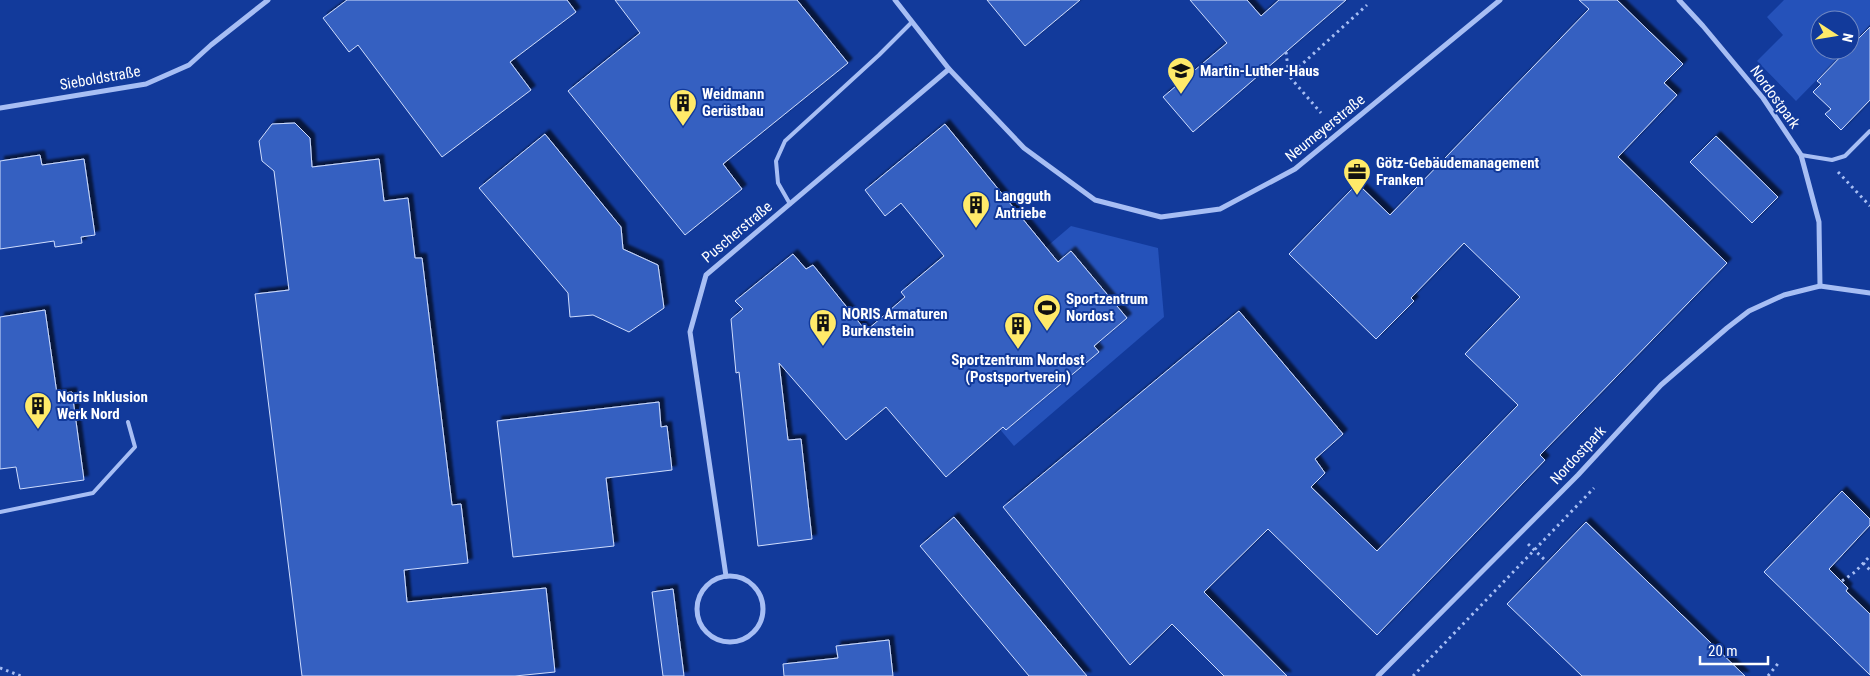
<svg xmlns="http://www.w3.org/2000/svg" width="1870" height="676" viewBox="0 0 1870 676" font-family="'Roboto Condensed',sans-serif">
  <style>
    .green { fill: #2552ba }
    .building { fill: #3660c1; stroke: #cfddfe; filter: url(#shadow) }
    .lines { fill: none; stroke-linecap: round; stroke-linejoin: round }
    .path { stroke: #a7bef4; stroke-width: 3; stroke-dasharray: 2.5 4; stroke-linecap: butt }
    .lane { stroke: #a7bef4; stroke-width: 4 }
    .street { stroke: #a7bef4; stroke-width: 5 }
    .labels { text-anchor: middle; stroke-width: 4; stroke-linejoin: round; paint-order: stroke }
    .poi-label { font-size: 15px; font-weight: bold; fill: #fff; stroke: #123a9b; text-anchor: start }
    .street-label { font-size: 15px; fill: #fff; stroke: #123a9b }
  </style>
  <defs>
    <filter id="shadow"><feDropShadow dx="4.5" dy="-4.5" stdDeviation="1" flood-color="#0009"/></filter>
  </defs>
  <rect width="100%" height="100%" fill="#123a9b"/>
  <g class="green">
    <polygon points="1784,0 1870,0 1870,25 1850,46 1850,20 1820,20 1820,50 1846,50 1796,101 1757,61 1783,35 1767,17"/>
    <polygon points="1071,226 1158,248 1164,317 1014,446 930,346"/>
  </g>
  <g class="building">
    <polygon points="347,0 567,0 576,12 510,62 531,90 442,157 358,45 349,52 323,18"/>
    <polygon points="615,0 797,0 848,63 723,164 742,189 685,235 568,91 640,33"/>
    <polygon points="987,0 1080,0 1025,46"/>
    <polygon points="1190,0 1247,0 1261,16 1279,0 1346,0 1193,132 1163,97 1227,43"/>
    <polygon points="1579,0 1617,0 1683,64 1664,83 1677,95 1618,157 1727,263 1540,455 1545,460 1377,635 1268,529 1204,592 1287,676 1224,676 1172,624 1130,665 1003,507 1239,311 1343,434 1315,459 1325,473 1311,487 1377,551 1518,405 1465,354 1520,297 1464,243 1411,298 1414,301 1376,339 1289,254 1353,188 1362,188 1390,215 1589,9"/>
    <polygon points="1870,27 1870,100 1841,130 1825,114 1831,109 1813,92 1821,84 1817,81 1847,50 1850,50 1850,47"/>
    <polygon points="295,123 310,138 312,167 379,159 384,201 408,198 415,258 422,258 452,505 461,504 468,563 404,570 407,602 546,588 555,672 515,676 302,676 255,294 289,290 274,171 262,161 259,141 272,124"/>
    <polygon points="945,124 1058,262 1071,251 1127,318 1094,346 1099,352 1006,430 1003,427 946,477 886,407 846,440 779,363 788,440 801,439 812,539 758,546 739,372 736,373 731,319 743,309 735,301 793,254 806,269 813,265 866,331 905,297 901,292 944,256 901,203 885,216 865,190"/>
    <polygon points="545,134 621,227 623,249 658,265 664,308 629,332 593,315 570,317 568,293 479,188"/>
    <polygon points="1716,136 1778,197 1752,223 1690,162"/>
    <polygon points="40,155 42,165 84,159 95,235 81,237 82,243 55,247 54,241 0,249 0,161"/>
    <polygon points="45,310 57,394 72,392 84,480 20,489 16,467 0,469 0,317"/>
    <polygon points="659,402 661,427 667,426 672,470 606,478 614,546 513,557 497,421"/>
    <polygon points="1842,491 1870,519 1870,525 1829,569 1848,588 1846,591 1870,614 1870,675 1764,572"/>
    <polygon points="954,517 1087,676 1029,676 920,546"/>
    <polygon points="1586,522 1745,676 1582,676 1507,604"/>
    <polygon points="673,589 684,676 663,676 652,592"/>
    <polygon points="889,640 893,676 784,676 783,664 838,658 836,646"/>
  </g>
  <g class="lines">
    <g class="path">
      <polyline points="1286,52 1289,76 1321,113"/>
      <polyline points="1289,76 1367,5"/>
      <polyline points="1838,172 1870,206"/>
      <polyline points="1528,544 1547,562"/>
      <polyline points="1863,563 1870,570"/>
      <polyline points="1842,581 1855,572 1870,556"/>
      <polyline points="0,668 21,676"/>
      <polyline points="1413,676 1594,488"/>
      <polyline points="1768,676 1780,661"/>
    </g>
    <g class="lane">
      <polyline points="1801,155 1832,160 1845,156 1870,131"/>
      <polyline points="790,204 778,183 776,161 785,141 879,55 912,22"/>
      <polyline points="0,512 93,493 135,447 128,422"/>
    </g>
    <g class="street">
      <polyline points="895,0 949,69 1024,148 1095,200 1161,217 1220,209 1295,169 1500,0"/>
      <polyline points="1679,0 1703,26 1763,98 1801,155 1819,222 1820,286"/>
      <polyline points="0,108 146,84 189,65 211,45 268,0"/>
      <circle cx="730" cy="609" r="33"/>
      <polyline points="726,576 690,332 706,275 949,69"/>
      <polyline points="1378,676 1578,475 1661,385 1727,328 1749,311 1784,295 1820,286 1870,293"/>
    </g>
  </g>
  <defs>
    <symbol id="school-pin" viewBox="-11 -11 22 30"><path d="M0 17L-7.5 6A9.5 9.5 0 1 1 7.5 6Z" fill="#ffea69" stroke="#123a9b"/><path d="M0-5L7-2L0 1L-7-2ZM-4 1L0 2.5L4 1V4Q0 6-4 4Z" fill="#111"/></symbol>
    <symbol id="building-pin" viewBox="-11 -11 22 30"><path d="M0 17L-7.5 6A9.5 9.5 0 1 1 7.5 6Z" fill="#ffea69" stroke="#123a9b"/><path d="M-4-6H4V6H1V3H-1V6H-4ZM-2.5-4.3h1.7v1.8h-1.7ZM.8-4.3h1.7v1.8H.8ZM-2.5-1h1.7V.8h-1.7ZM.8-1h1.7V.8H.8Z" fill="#111"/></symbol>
    <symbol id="office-pin" viewBox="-11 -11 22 30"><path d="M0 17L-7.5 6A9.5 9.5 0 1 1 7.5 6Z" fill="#ffea69" stroke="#123a9b"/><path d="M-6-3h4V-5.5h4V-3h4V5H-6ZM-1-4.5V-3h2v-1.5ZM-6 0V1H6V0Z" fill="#111"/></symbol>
    <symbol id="stadium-pin" viewBox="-11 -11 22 30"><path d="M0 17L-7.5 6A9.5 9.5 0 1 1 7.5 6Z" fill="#ffea69" stroke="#123a9b"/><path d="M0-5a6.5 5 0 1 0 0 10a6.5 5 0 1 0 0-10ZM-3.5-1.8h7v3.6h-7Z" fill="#111"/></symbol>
  </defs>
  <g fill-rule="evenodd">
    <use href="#school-pin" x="1165" y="55" width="32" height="43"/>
    <use href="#building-pin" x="667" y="87" width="32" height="43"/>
    <use href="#office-pin" x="1341" y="156" width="32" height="43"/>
    <use href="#building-pin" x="960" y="189" width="32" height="43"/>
    <use href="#stadium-pin" x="1031" y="292" width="32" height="43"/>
    <use href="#building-pin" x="807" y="307" width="32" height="43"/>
    <use href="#building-pin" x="1002" y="310" width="32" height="43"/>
    <use href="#building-pin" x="22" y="390" width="32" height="43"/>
  </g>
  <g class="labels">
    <g class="poi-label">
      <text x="1200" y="76">Martin-Luther-Haus</text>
      <text x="702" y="99">Weidmann<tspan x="702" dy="17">Gerüstbau</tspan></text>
      <text x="1376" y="168">Götz-Gebäudemanagement<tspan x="1376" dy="17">Franken</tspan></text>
      <text x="995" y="201">Langguth<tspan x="995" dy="17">Antriebe</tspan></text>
      <text x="1066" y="304">Sportzentrum<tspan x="1066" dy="17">Nordost</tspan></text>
      <text x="842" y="319">NORIS Armaturen<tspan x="842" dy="17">Burkenstein</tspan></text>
      <text x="1018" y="365" text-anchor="middle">Sportzentrum Nordost<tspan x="1018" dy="17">(Postsportverein)</tspan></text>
      <text x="57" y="402">Noris Inklusion<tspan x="57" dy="17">Werk Nord</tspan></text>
    </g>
    <g class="street-label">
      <text transform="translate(100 78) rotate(-10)" y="5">Sieboldstraße</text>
      <text transform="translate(1775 97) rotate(54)" y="5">Nordostpark</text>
      <text transform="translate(1325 128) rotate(-39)" y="5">Neumeyerstraße</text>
      <text transform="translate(737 232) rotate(-40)" y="5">Puscherstraße</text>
      <text transform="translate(1578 455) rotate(-47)" y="5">Nordostpark</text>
    </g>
  </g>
  <g transform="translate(1835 35) rotate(102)"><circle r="24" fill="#123a9b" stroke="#7189c3"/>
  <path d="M0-4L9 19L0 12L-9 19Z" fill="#ffea69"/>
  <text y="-8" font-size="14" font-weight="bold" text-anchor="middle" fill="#ffffff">N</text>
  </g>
  <path d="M1700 656v8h68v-8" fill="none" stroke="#ffffff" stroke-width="2.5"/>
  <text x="1708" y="656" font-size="15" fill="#ffffff" stroke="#123a9b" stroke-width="4" paint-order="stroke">20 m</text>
</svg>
